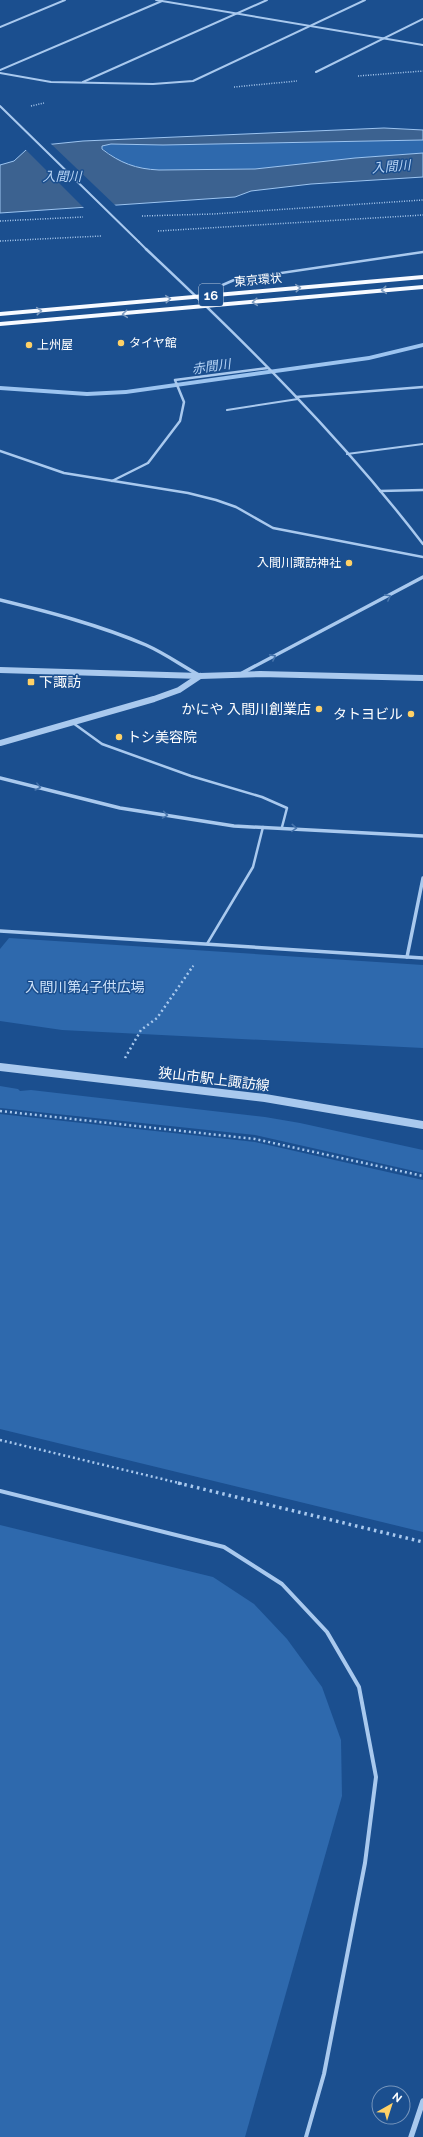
<svg xmlns="http://www.w3.org/2000/svg" width="423" height="2137" viewBox="0 0 423 2137" font-family="Raleway,'Noto Sans JP',sans-serif">
  <style>
    .green { fill: #2e69ad }
    .water { fill: #3c6290; stroke: #9cc4f0 }
    .pier { fill: #1b4f8f }
    .lines { fill: none; stroke-linecap: round; stroke-linejoin: round }
    .stream { fill: #9cc4f0; fill-rule: evenodd }
    .path-far3 { stroke: #a9c9ee; stroke-width: 1.5; stroke-dasharray: 1 1.5; stroke-linecap: butt }
    .path-far2 { stroke: #a9c9ee; stroke-width: 2; stroke-dasharray: 1.5 2.5; stroke-linecap: butt }
    .path-far1 { stroke: #a9c9ee; stroke-width: 2.5; stroke-dasharray: 2 3; stroke-linecap: butt }
    .path { stroke: #a9c9ee; stroke-width: 3.5; stroke-dasharray: 2.5 4; stroke-linecap: butt }
    .service-far2 { stroke: #a9c9ee; stroke-width: 2 }
    .service-far1 { stroke: #a9c9ee; stroke-width: 2.5 }
    .service { stroke: #a9c9ee; stroke-width: 4 }
    .minor-far3 { stroke: #a9c9ee; stroke-width: 2 }
    .minor-far2 { stroke: #a9c9ee; stroke-width: 2.5 }
    .minor-far1 { stroke: #a9c9ee; stroke-width: 3.5 }
    .minor { stroke: #a9c9ee; stroke-width: 5.5 }
    .tertiary-far1 { stroke: #a9c9ee; stroke-width: 6 }
    .tertiary { stroke: #a9c9ee; stroke-width: 8 }
    .trunk { fill: #f8faff; fill-rule: evenodd }
    .minor-bridge { stroke: #a9c9ee; stroke-width: 2 }
    .oneway { stroke: #7e9cc1 }
    .oneway2 { stroke: #4674ac }
    .poi-dot { fill: #ffd166; stroke: #1b4f8f; stroke-width: 1.5 }
    .labels { text-anchor: middle; stroke-width: 3; stroke-linejoin: round; paint-order: stroke }
    .far-street-label { font-size: 12px; fill: #fff; stroke: #1b4f8f }
    .far-poi-label { font-size: 12px; fill: #fff; stroke: #1b4f8f; text-anchor: start }
    .far-water-label { font-size: 13px; font-style: italic; fill: #b5d3f5; stroke: #1b4f8f }
    .shield { fill: #1b4f8f; stroke: #bbcadd; stroke-width: 1 }
    .shield-label { font-size: 13px; font-weight: bold; fill: #fff }
    .poi-label { font-size: 14px; fill: #fff; stroke: #1b4f8f; text-anchor: start }
    .park-label { font-size: 14px; fill: #cfe3fa; stroke: #1b4f8f }
    .street-label { font-size: 14px; fill: #fff; stroke: #1b4f8f }
  </style>
  <rect width="100%" height="100%" fill="#1b4f8f"/>
  <g class="green">
    <polygon points="423,140 423,153 355,158 255,169 159,170 146,169 122,163 102,148 102,146 111,144 163,145"/>
    <polygon points="9,938 423,965 423,1048 62,1030 0,1021 0,949"/>
    <polygon points="0,1086 18,1089 20,1091 31,1090 265,1117 300,1123 423,1150 423,1173 255,1135 0,1108"/>
    <polygon points="0,1114 255,1142 423,1180 423,1532 0,1429"/>
    <polygon points="0,1525 213,1577 254,1604 287,1639 322,1687 341,1740 342,1796 245,2137 0,2137"/>
  </g>
  <path class="water" d="M384,128L423,130V140L163,145L111,144L102,146V149C120,163 136,169 159,170L255,169L355,158L423,153V177L311,184L251,191L235,197L0,213V165L14,161L26,150L34,146L83,141Z"/>
  <polygon class="pier" points="49,142 117,207 86,210 24,148 33,144"/>
  <g class="lines">
    <polygon class="stream" points="423,343 423,347 369,360 126,394 87,396 0,390 0,386 87,392 126,390 369,356"/>
    <g class="path-far3">
      <polyline points="358,76 423,71"/>
      <polyline points="234,87 297,81"/>
      <polyline points="31,106 44,103"/>
      <polyline points="142,216 213,214 423,200"/>
      <polyline points="0,221 83,217"/>
      <polyline points="158,231 423,215"/>
      <polyline points="0,241 101,236"/>
    </g>
    <polyline class="path-far2" points="190,970 194,965"/>
    <g class="path-far1">
      <polyline points="125,1058 141,1030 157,1018 191,969"/>
      <polyline points="0,1111 255,1139 423,1176"/>
      <polyline points="0,1440 183,1484"/>
    </g>
    <polyline class="path" points="178,1483 423,1542"/>
    <g class="service-far2">
      <polyline points="227,410 298,399"/>
      <polyline points="347,454 423,444"/>
    </g>
    <g class="service-far1">
      <polyline points="73,723 102,744 191,776 262,797 287,808 282,827"/>
      <polyline points="207,944 253,867 263,827"/>
    </g>
    <polyline class="service" points="0,1491 224,1547 282,1584 327,1632 359,1687 376,1777 365,1863 324,2074 306,2137"/>
    <g class="minor-far3">
      <polyline points="156,0 423,45"/>
      <polyline points="0,27 65,0"/>
      <polyline points="0,70 162,1"/>
      <polyline points="316,72 423,19"/>
      <polyline points="0,73 51,82 153,84 193,81 365,0"/>
      <polyline points="83,82 267,0"/>
      <polyline points="139,242 147,250"/>
    </g>
    <g class="minor-far2">
      <path d="M146,249C244,341 341,437 423,544"/>
      <polyline points="207,296 218,287 234,280 423,252"/>
      <polyline points="296,397 423,387"/>
      <polyline points="0,451 64,473 188,493 216,500 236,507 273,528 423,557"/>
      <polyline points="112,481 148,463 180,421 184,402 175,380 268,368"/>
      <polyline points="380,491 423,490"/>
    </g>
    <g class="minor-far1">
      <path d="M0,600C49,612 99,625 146,645C164,653 181,665 199,675"/>
      <polyline points="242,673 423,577"/>
      <polyline points="0,778 120,808 234,826 423,836"/>
      <polyline points="0,931 423,958"/>
      <polyline points="407,957 423,878"/>
    </g>
    <polyline class="minor" points="411,2137 423,2101"/>
    <g class="tertiary-far1">
      <polyline points="0,670 200,676 260,674 423,678"/>
      <polyline points="0,743 154,699 179,690 200,676"/>
    </g>
    <polyline class="tertiary" points="0,1067 265,1098 423,1125"/>
    <g class="trunk">
      <polygon points="423,275 423,279 0,316 0,312"/>
      <polygon points="423,285 423,289 0,326 0,322"/>
    </g>
    <polyline class="minor-bridge" points="0,106 139,242"/>
  </g>
  <defs><path id="oneway-chevron" d="M-2-3.5L2.5 0L-2 3.5" fill="none" stroke-width="1.6" stroke-linecap="round" stroke-linejoin="round"/></defs>
  <g class="oneway">
    <use href="#oneway-chevron" transform="translate(298 288) rotate(-5)"/>
    <use href="#oneway-chevron" transform="translate(384 290) rotate(175)"/>
    <use href="#oneway-chevron" transform="translate(168 299) rotate(-5)"/>
    <use href="#oneway-chevron" transform="translate(255 302) rotate(175)"/>
    <use href="#oneway-chevron" transform="translate(39 311) rotate(-5)"/>
    <use href="#oneway-chevron" transform="translate(125 314) rotate(175)"/>
  </g>
  <g class="oneway2">
    <use href="#oneway-chevron" transform="translate(388 597) rotate(-28)"/>
    <use href="#oneway-chevron" transform="translate(273 657) rotate(-28)"/>
    <use href="#oneway-chevron" transform="translate(38 787) rotate(14)"/>
    <use href="#oneway-chevron" transform="translate(165 815) rotate(9)"/>
    <use href="#oneway-chevron" transform="translate(294 828) rotate(3)"/>
  </g>
  <g class="poi-dot">
    <circle cx="121" cy="343" r="4"/>
    <circle cx="29" cy="345" r="4"/>
    <circle cx="349" cy="563" r="4"/>
    <rect x="27" y="678" width="8" height="8" rx="2"/>
    <circle cx="319" cy="709" r="4"/>
    <circle cx="411" cy="714" r="4"/>
    <circle cx="119" cy="737" r="4"/>
  </g>
  <g class="labels">
    <g class="far-street-label">
      <text transform="translate(258 280) rotate(-5)" y="4">東京環状</text>
    </g>
    <g class="far-poi-label">
      <text x="129" y="347">タイヤ館</text>
      <text x="37" y="349">上州屋</text>
      <text x="341" y="567" text-anchor="end">入間川諏訪神社</text>
    </g>
    <g class="far-water-label">
      <text transform="translate(391 166) rotate(-5)" y="5">入間川</text>
      <text x="62" y="181">入間川</text>
      <text transform="translate(211 366) rotate(-8)" y="5">赤間川</text>
    </g>
    <rect class="shield" x="199" y="284" width="24" height="22" rx="3"/>
    <g class="shield-label">
      <text x="211" y="300">16</text>
    </g>
    <g class="poi-label">
      <text x="39" y="687">下諏訪</text>
      <text x="311" y="714" text-anchor="end">かにや 入間川創業店</text>
      <text x="403" y="719" text-anchor="end">タトヨビル</text>
      <text x="127" y="742">トシ美容院</text>
    </g>
    <g class="park-label">
      <text x="85" y="992">入間川第4子供広場</text>
    </g>
    <g class="street-label">
      <text transform="translate(214 1079) rotate(7)" y="5">狭山市駅上諏訪線</text>
    </g>
  </g>
  <g transform="translate(391 2105) rotate(39)"><circle r="19" fill="#1b4f8f" stroke="#7695bc"/>
  <path d="M0-3L7 15L0 10L-7 15Z" fill="#ffd166"/>
  <text y="-6" font-size="11" font-weight="bold" text-anchor="middle" fill="#ffffff">N</text>
  </g>
</svg>
